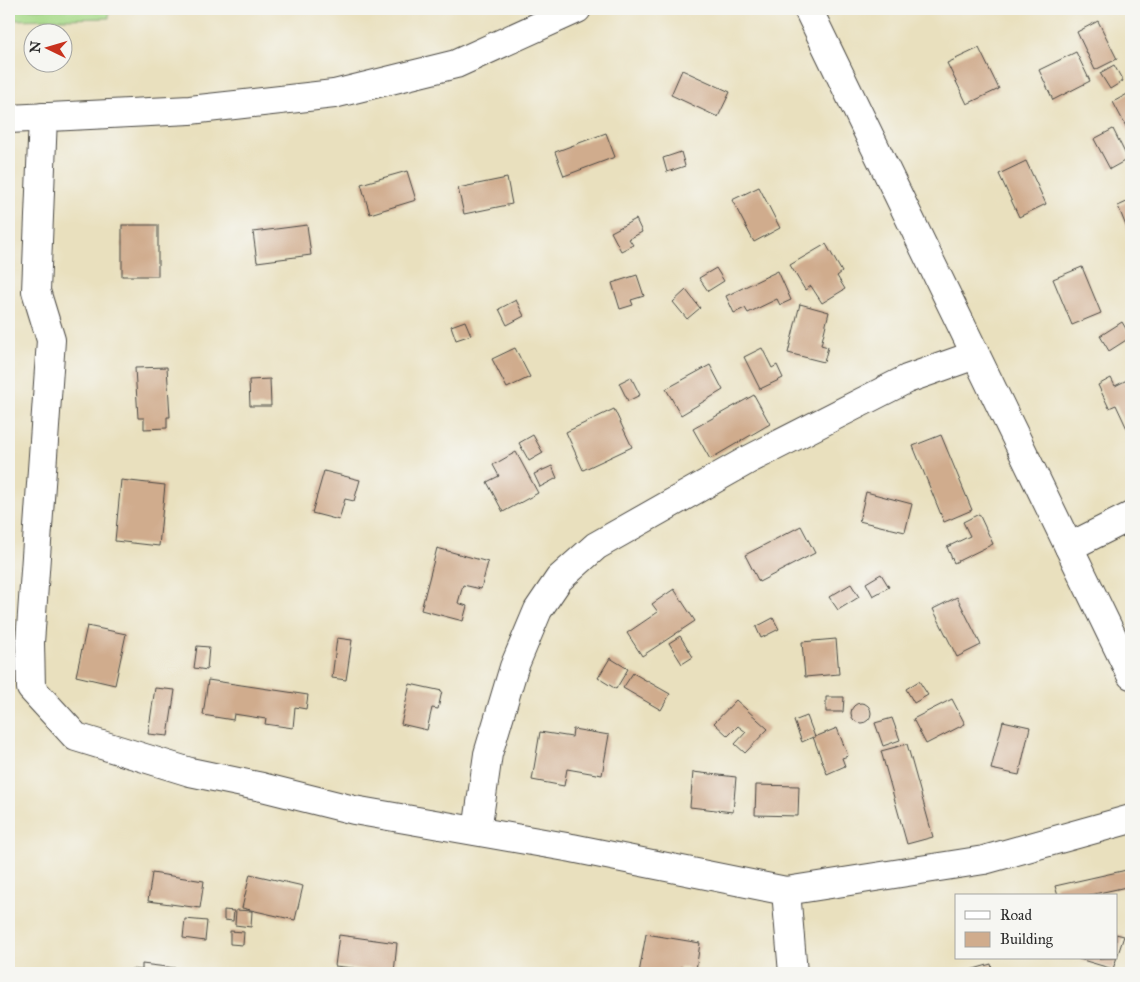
<svg xmlns="http://www.w3.org/2000/svg" width="1140" height="982" viewBox="0 0 1140 982" font-family="'IM FELL Great Primer',serif">
  <style>
    .green { fill: #a7da89; stroke: #69825a }
    .building { fill: #d0ac8d }
    .lines { fill: none; stroke-linecap: round; stroke-linejoin: round }
    .minor-casing { stroke: #484641; stroke-width: 30 }
    .minor { stroke: #fff; stroke-width: 28 }
  </style>
  <rect width="100%" height="100%" fill="#f6f6f2"/>
  <filter id="ink" filterUnits="userSpaceOnUse"><feTurbulence type="fractalNoise" baseFrequency=".02" numOctaves="2"/><feDisplacementMap in="SourceGraphic" scale="10" xChannelSelector="R" yChannelSelector="G"/><feConvolveMatrix kernelMatrix="1 2 1 2 8 2 1 2 1" color-interpolation-filters="sRGB"/></filter>
  <filter id="wash" filterUnits="userSpaceOnUse"><feTurbulence type="fractalNoise" baseFrequency=".0096" numOctaves="4" result="noise"/><feDisplacementMap in="SourceGraphic" scale="20" xChannelSelector="R" yChannelSelector="G"/><feGaussianBlur stdDeviation="1.12" result="paint"/><feColorMatrix in="noise" values="0 0 0 0 0 0 0 0 0 0 0 0 0 0 0 0 0 1.4 0 .05"/><feComposite in="paint" operator="in"/></filter>
  <g filter="url(#wash)">
    <rect width="100%" height="100%" fill="#e9e0be"/>
    <polygon class="green" points="9,9 109,9 109,18 9,20"/>
    <g id="blocks">
      <g class="building">
        <polygon points="1098,21 1117,59 1095,70 1077,32"/>
        <polygon points="979,48 999,89 967,104 947,63"/>
        <polygon points="1076,52 1090,81 1053,100 1039,70"/>
        <polygon points="1114,65 1123,81 1110,89 1100,73"/>
        <polygon points="682,70 730,92 718,117 671,95"/>
        <polygon points="1131,92 1131,133 1130,134 1113,102"/>
        <polygon points="1113,129 1128,159 1110,169 1094,139"/>
        <polygon points="606,133 615,157 564,176 555,152"/>
        <polygon points="681,152 685,166 667,172 663,158"/>
        <polygon points="1026,161 1046,204 1019,217 999,174"/>
        <polygon points="407,171 416,200 370,214 361,184"/>
        <polygon points="507,178 512,204 464,214 458,188"/>
        <polygon points="759,187 780,228 754,242 732,200"/>
        <polygon points="1131,200 1131,230 1128,231 1118,206"/>
        <polygon points="636,219 642,232 629,239 633,245 621,251 611,232"/>
        <rect x="122" y="225" width="36" height="51"/>
        <polygon points="307,225 311,255 257,262 253,232"/>
        <polygon points="826,244 842,272 837,276 845,289 822,303 811,286 805,290 790,265"/>
        <polygon points="1082,267 1101,313 1072,325 1053,279"/>
        <polygon points="716,268 724,281 708,291 699,278"/>
        <polygon points="778,271 791,300 780,305 777,299 748,313 745,308 734,313 726,296"/>
        <polygon points="637,275 644,296 631,300 633,305 620,309 612,283"/>
        <polygon points="686,290 700,308 687,319 673,302"/>
        <polygon points="516,300 524,316 507,325 499,309"/>
        <polygon points="800,304 829,312 821,345 828,347 824,362 788,353"/>
        <polygon points="465,321 471,335 456,340 451,326"/>
        <polygon points="1122,322 1131,337 1109,351 1100,336"/>
        <polygon points="515,348 530,377 507,388 492,359"/>
        <polygon points="762,348 772,368 777,365 783,378 760,389 744,357"/>
        <polygon points="710,365 723,390 681,415 666,389"/>
        <polygon points="167,367 170,417 167,417 167,428 144,429 144,418 138,418 135,368"/>
        <polygon points="631,377 640,395 628,401 619,383"/>
        <polygon points="1111,378 1115,386 1131,378 1131,434 1130,435 1116,405 1109,408 1098,385"/>
        <polygon points="270,379 271,406 250,406 249,380"/>
        <polygon points="754,395 770,424 710,459 693,429"/>
        <polygon points="614,409 632,447 583,470 566,432"/>
        <polygon points="533,435 543,453 529,461 519,443"/>
        <polygon points="941,435 972,510 944,522 913,446"/>
        <polygon points="516,452 538,493 503,512 487,482 499,476 493,465"/>
        <polygon points="552,466 557,478 540,487 534,474"/>
        <polygon points="324,471 360,480 354,501 345,499 339,520 312,513"/>
        <polygon points="121,480 165,485 159,546 115,541"/>
        <polygon points="866,492 912,504 905,532 859,521"/>
        <polygon points="979,514 993,544 954,563 947,547 970,536 963,522"/>
        <polygon points="801,526 815,553 759,582 745,555"/>
        <polygon points="437,548 488,562 481,589 463,585 458,603 467,606 463,621 421,610"/>
        <polygon points="881,574 889,587 873,596 866,583"/>
        <polygon points="851,584 859,597 838,610 829,597"/>
        <polygon points="674,589 695,621 642,656 627,633 658,612 652,604"/>
        <polygon points="957,597 981,645 957,657 933,609"/>
        <polygon points="773,618 779,629 761,638 756,627"/>
        <polygon points="87,626 126,634 115,685 76,676"/>
        <polygon points="680,636 693,657 682,664 669,643"/>
        <polygon points="337,638 352,640 346,680 332,678"/>
        <polygon points="836,639 839,674 805,677 802,642"/>
        <polygon points="197,646 209,647 207,670 194,668"/>
        <polygon points="610,658 628,669 616,689 598,678"/>
        <polygon points="633,673 670,694 661,710 623,688"/>
        <polygon points="208,680 308,695 306,709 295,707 293,728 265,724 266,719 234,714 233,720 203,715"/>
        <polygon points="919,681 928,695 914,703 906,689"/>
        <polygon points="410,684 442,691 438,709 432,708 427,730 401,724"/>
        <polygon points="155,688 175,690 168,736 148,734"/>
        <polygon points="826,697 844,697 843,712 826,712"/>
        <polygon points="952,699 965,724 926,744 913,719"/>
        <polygon points="736,700 768,729 745,753 735,744 746,732 738,726 728,736 714,723"/>
        <circle cx="861" cy="713" r="10"/>
        <polygon points="807,716 815,737 837,728 848,756 842,758 845,766 827,774 813,737 802,742 794,721"/>
        <polygon points="892,718 900,740 883,746 875,723"/>
        <polygon points="1003,721 1030,727 1019,775 991,769"/>
        <polygon points="573,729 609,735 602,775 567,769 564,786 532,780 540,732 572,737"/>
        <polygon points="907,744 933,837 907,844 881,751"/>
        <polygon points="693,772 736,777 733,812 690,807"/>
        <polygon points="756,785 799,786 798,816 755,815"/>
        <polygon points="1131,869 1131,886 1085,896 1058,896 1055,886"/>
        <polygon points="152,873 204,881 200,908 148,901"/>
        <polygon points="250,874 303,886 295,920 242,908"/>
        <polygon points="224,910 234,911 233,921 224,920"/>
        <polygon points="236,910 252,911 251,927 235,925"/>
        <polygon points="185,919 207,921 205,941 183,938"/>
        <polygon points="230,931 244,932 243,945 230,944"/>
        <polygon points="646,934 700,943 696,970 680,967 679,973 639,973"/>
        <polygon points="1116,934 1124,936 1113,969 1079,959 1116,958"/>
        <polygon points="339,935 397,943 394,973 335,966"/>
        <polygon points="142,964 175,968 175,973 131,973 131,969 142,970"/>
        <polygon points="991,964 993,973 960,973"/>
      </g>
    </g>
  </g>
  <g filter="url(#ink)">
    <use href="#blocks" fill-opacity="0" stroke="#484641" stroke-width="1"/>
    <g class="lines">
      <defs>
        <g id="minor">
          <polyline points="808,9 1131,675"/>
          <polyline points="43,117 36,291 51,340 30,643 31,688 76,737 190,772 262,787 354,810 572,848 786,891 984,860 1131,819"/>
          <polyline points="9,119 190,110 334,94 456,64 577,9"/>
          <polyline points="1069,547 1131,516"/>
          <polyline points="477,831 488,754 514,667 538,610 559,579 596,546 748,460 907,379 975,355"/>
          <polyline points="786,891 793,973"/>
        </g>
      </defs>
      <use href="#minor" class="minor-casing"/>
      <use href="#minor" class="minor"/>
    </g>
  </g>
  <rect width="1140" height="982" fill="none" stroke="#f6f6f2" stroke-width="30"/>
  <rect x="955" y="894" width="162" height="65" fill="#f6f6f2" stroke="#a5a5a2"/>
  <rect x="965" y="911" width="25" height="8" fill="#ffffff" stroke="#a5a5a2"/>
  <text x="1000" y="920" font-size="15" fill="#2b2b2b">Road</text>
  <rect x="965" y="932" width="25" height="15" fill="#d0ac8d" stroke="#a5a5a2"/>
  <text x="1000" y="944" font-size="15" fill="#2b2b2b">Building</text>
  <g transform="translate(48 48) rotate(275)"><circle r="24" fill="#f6f6f2" stroke="#a5a5a2"/>
  <path d="M0-4L9 19L0 12L-9 19Z" fill="#c8321e"/>
  <text y="-8" font-size="14" font-weight="bold" text-anchor="middle" fill="#2b2b2b">N</text>
  </g>
</svg>
